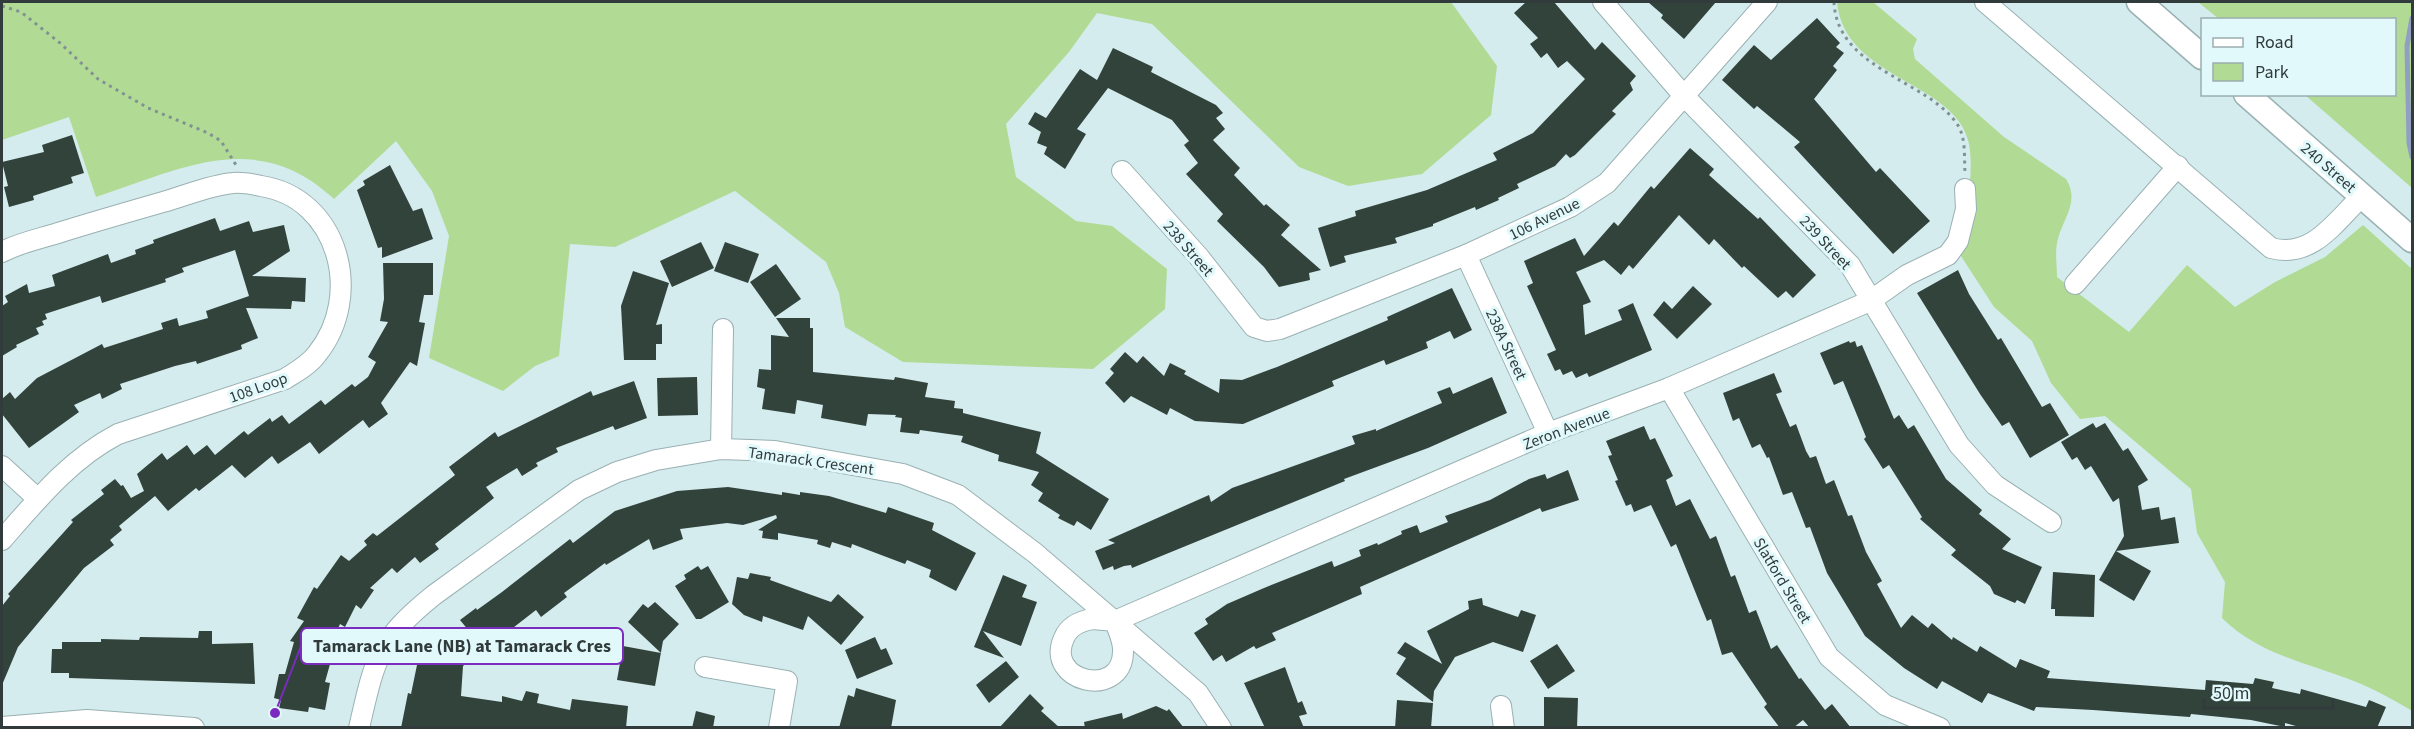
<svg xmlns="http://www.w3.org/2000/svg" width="2414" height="729" viewBox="0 0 2414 729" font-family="'Source Sans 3',sans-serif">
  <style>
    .green { fill: #b1db94 }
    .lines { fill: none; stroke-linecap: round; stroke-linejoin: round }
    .stream { stroke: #919fc2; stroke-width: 5 }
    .building { fill: #32433c }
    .minor-casing { stroke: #9ab1b3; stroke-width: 22 }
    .major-casing { stroke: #9ab1b3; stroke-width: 27 }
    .path { stroke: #829293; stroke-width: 3; stroke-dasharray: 3 4.5; stroke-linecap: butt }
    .minor { stroke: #fff; stroke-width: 20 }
    .major { stroke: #fff; stroke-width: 24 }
    .labels { text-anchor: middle; stroke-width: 6; stroke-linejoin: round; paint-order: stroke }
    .street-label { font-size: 16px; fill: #323b3c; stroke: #e1f9fb }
    .leader { fill: none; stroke: #7b2cbf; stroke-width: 2 }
    .callout-dot { fill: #7b2cbf; stroke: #e1f9fb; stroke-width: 2 }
    .callout { fill: #e1f9fb; stroke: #7b2cbf; stroke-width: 2 }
    .callout-label { font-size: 18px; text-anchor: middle; font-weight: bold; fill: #323b3c }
  </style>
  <rect width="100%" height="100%" fill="#d4ecee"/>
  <g class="green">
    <path d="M2,2H1451L1497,66L1491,115L1422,174L1348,186L1299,167L1152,24L1097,13L1069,52L1006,124L1016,177L1076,221L1112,226L1167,269L1165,309L1093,369L903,362L845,327L839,293L826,262L735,191L615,247L570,244L559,356L535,366L503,391L429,358L449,236L432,191L396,141L334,199C257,127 182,169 96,197L69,117L2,140Z"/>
    <path d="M1837,2H1873L1917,39L1913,49L1915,59L2004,137L2066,179C2081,203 2061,220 2057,243C2055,254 2057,265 2057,277L2129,332L2187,265L2235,307L2275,282L2325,257L2363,225L2412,269V711C2393,699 2368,686 2346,678C2302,662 2256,652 2222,618L2225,582L2197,533L2191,489L2105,416L2080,419L2051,383L2032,341L1994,307L1959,253C1964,219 1975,178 1969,144C1957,81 1844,80 1837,2Z"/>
    <polygon points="2198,2 2412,2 2412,188 2305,95 2394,94 2394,20 2219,19"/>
  </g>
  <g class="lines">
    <polyline class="stream" points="2412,18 2407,46 2409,143 2412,157"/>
  </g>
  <g class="building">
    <polygon points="1526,2 1554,2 1595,50 1602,42 1636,76 1630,83 1633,90 1612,111 1616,114 1575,155 1570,158 1566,154 1555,166 1517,184 1519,188 1498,198 1499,200 1476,210 1475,207 1433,224 1433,226 1395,238 1397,243 1344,256 1346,262 1330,267 1318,228 1356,216 1355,211 1427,190 1497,160 1493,153 1533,133 1585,79 1567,61 1558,68 1547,53 1541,58 1530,44 1538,38 1514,13"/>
    <polygon points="1648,2 1716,2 1684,39 1661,18 1663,15"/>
    <polygon points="1817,18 1840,43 1836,47 1844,53 1833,66 1837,70 1814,99 1876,172 1880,168 1930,221 1893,254 1794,147 1800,142 1757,106 1754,109 1722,80 1754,45 1771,60"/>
    <polygon points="1113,48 1153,67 1151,72 1216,105 1223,113 1216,118 1225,129 1213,140 1240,168 1234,175 1264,206 1266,204 1290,225 1281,235 1321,270 1309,273 1310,280 1279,287 1264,267 1217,221 1223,214 1186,174 1198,163 1184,145 1189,141 1172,120 1108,88 1077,129 1086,134 1065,169 1044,154 1047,147 1037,143 1041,132 1028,124 1035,112 1046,118 1080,69 1097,80"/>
    <polygon points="72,135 84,173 71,177 73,183 33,196 34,200 9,207 4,187 8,186 2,162 44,152 42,145"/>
    <polygon points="1690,148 1714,169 1709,175 1758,219 1760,217 1816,275 1793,298 1786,291 1778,298 1744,266 1742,268 1714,239 1709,245 1679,215 1633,269 1629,265 1621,275 1604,260 1576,272 1591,302 1583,305 1585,335 1622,320 1618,310 1633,303 1652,350 1589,377 1587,373 1576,378 1572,371 1563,375 1560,369 1555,371 1547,354 1556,350 1527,286 1533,283 1524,261 1575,238 1584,256 1614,222 1618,226 1651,186 1654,189"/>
    <polygon points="390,165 413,211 422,208 433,239 382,258 382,247 378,248 357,190 365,185 363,181"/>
    <polygon points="215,218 220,231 249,221 253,232 284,225 290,251 252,276 306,278 305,302 292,301 291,309 246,308 258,338 241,345 242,349 197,364 196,361 175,366 120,384 122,389 102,399 100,393 74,405 79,412 29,448 2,414 2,399 10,392 15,399 37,378 102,344 104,348 163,329 161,323 177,318 179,326 208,318 206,311 249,296 235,250 182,268 184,272 165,279 166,282 102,303 100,296 45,314 47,319 42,321 44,325 36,328 39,334 16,345 17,347 2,356 2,306 8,302 5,296 27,284 29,293 55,286 52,275 108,254 111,263 136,254 135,250 154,243 153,240"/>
    <polygon points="701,242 714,268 672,287 660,261"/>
    <polygon points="725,242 759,254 748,283 714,271"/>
    <polygon points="383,263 433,263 433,295 424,295 419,322 425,323 417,366 410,362 381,403 388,414 369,428 363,420 319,454 310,442 278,464 272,456 245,478 232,465 199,491 196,488 168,511 155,496 119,526 122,530 110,540 114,545 84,568 18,647 2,685 2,606 10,596 8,594 73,522 71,520 104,494 101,490 115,479 121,486 123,485 131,498 144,491 137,474 162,453 167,460 187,445 194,455 207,445 215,455 244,431 248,435 270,418 272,422 282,415 289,424 321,400 325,405 352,384 355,387 368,377 376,362 368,357 388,322 380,321 384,299"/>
    <polygon points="776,264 801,299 775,317 750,282"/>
    <polygon points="1958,270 1969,294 1998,340 2001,338 2042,407 2050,403 2069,435 2030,458 2009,422 2002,426 1980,394 1917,293"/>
    <polygon points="633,271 669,283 656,325 662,324 662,344 656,344 656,360 624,360 621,306"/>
    <polygon points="1693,286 1712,304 1677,339 1653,315 1664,301 1672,309"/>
    <polygon points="1452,288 1472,330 1454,339 1450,331 1426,342 1428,348 1386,365 1384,360 1332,381 1334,386 1243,424 1195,421 1170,408 1167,415 1131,396 1124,403 1105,383 1114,373 1110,369 1125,352 1137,363 1143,356 1164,376 1170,363 1186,371 1184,374 1219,393 1220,379 1242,380 1277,367 1388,320 1387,317"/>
    <polygon points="776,318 810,318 810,328 813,328 813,372 894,380 895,377 928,383 925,397 955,401 954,408 963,409 963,413 1041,432 1036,453 1109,499 1091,530 1077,521 1074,526 1058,518 1060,515 1038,501 1043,493 1031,485 1039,472 998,461 999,455 961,442 963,436 920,430 919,434 900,432 902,418 895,417 896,415 868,414 866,426 821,418 823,405 797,400 795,414 762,409 765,389 757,387 759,369 771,370 771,335 789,337"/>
    <polygon points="1849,341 1850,343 1855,341 1857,347 1862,345 1894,419 1899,415 1908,429 1914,425 1946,479 1982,510 1979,514 2011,539 2002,549 2042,567 2025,604 2017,600 2015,603 1994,594 1990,586 1951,555 1956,550 1920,519 1922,517 1889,465 1883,469 1864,439 1866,437 1843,381 1834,385 1820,353"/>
    <polygon points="1774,373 1782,392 1776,394 1790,427 1796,424 1806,451 1810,458 1816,456 1826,484 1834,480 1848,516 1852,515 1866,552 1882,581 1877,584 1901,628 1912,615 1928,628 1932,623 1952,640 1953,637 1977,652 1980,646 2016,668 2020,659 2050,671 2047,678 2205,690 2206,680 2253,684 2255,678 2274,682 2272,688 2300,694 2301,689 2366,707 2369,700 2386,707 2377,728 2303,728 2285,723 2285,727 2251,720 2191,714 2190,717 2093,710 2036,707 2034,711 1988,693 1982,703 1942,681 1937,689 1904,668 1865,636 1827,573 1810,527 1806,528 1792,492 1783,495 1769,457 1767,458 1760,444 1752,448 1739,418 1733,421 1723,393"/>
    <polygon points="697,377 698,415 658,416 657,378"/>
    <polygon points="1492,377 1507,413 1428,448 1344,479 1345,481 1306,497 1132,568 1131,565 1124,566 1114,570 1113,566 1103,570 1095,551 1115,543 1108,540 1209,495 1211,502 1232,488 1355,444 1352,436 1376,429 1376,431 1442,403 1437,392 1450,387 1453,394"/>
    <polygon points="634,381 647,418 615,430 613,426 556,448 558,452 536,463 538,466 522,476 517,468 486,487 494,498 435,544 439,549 420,563 415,557 397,573 392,568 370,588 374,590 361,609 356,605 345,627 340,624 327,655 332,657 325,682 330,683 325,710 309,707 308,712 279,708 281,700 274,698 279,674 285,674 294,642 290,641 304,621 297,618 314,587 317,589 341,555 349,561 367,545 364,541 373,533 377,536 455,475 449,467 495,432 498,437 591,391 593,396"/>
    <polygon points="2093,423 2096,428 2105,423 2123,451 2128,448 2148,480 2138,486 2142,510 2159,507 2161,520 2175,517 2179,543 2116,551 2151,571 2134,601 2099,580 2124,536 2119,498 2113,502 2091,466 2085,470 2077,457 2072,460 2061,442"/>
    <polygon points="1644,426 1650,440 1655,438 1673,476 1666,480 1676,506 1690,499 1710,539 1716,536 1731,577 1735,575 1749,613 1756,610 1771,649 1777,645 1799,679 1801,678 1825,710 1832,704 1851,728 1810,728 1803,720 1793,728 1780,728 1764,707 1767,704 1732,652 1722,655 1711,619 1707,621 1676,544 1671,547 1651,505 1634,512 1631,504 1626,506 1615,481 1618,480 1608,456 1612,455 1606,441"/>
    <polygon points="1568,470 1579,500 1542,512 1540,508 1360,587 1362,594 1272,633 1276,640 1256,649 1254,646 1226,662 1222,655 1213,661 1194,633 1208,624 1205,619 1227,604 1264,588 1332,561 1334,567 1361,556 1359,550 1377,543 1378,545 1402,534 1401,531 1417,525 1420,533 1448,522 1445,516 1490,500 1529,479 1545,474 1547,479"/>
    <polygon points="728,487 782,495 782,492 800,495 800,492 829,496 886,513 888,507 934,523 932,530 976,553 956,591 929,577 931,570 907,560 905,564 852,544 851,548 832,542 830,548 817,544 818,540 778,533 778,540 762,538 763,531 758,530 777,518 776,515 743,525 727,523 680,529 683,539 653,550 649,539 606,565 605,563 564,593 567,597 541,617 536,610 500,638 507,647 497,656 489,646 463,666 461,696 502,702 502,696 522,701 526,691 539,694 537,703 570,710 572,699 628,706 626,728 401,728 408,693 411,694 417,665 427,665 428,652 469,656 457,640 469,631 460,620 476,608 477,610 502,592 570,539 573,543 615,511 677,491"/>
    <polygon points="698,566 701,570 708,566 729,602 701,619 696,619 675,586 686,579 684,575"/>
    <polygon points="2053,572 2095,575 2094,617 2055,616 2055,609 2051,609"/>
    <polygon points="750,573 771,577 770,580 831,602 838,594 864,617 841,645 808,616 803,630 763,616 762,622 744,615 732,604 737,577 748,579"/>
    <polygon points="1003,575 1027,585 1022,597 1037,602 1021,646 983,631 1004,658 974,647"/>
    <polygon points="1482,598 1483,605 1518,617 1521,610 1536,615 1523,652 1493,642 1455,657 1434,691 1433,702 1396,674 1406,658 1397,653 1405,642 1442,664 1427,631 1469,609 1468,601"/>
    <polygon points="655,602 679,624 663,641 655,686 617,680 623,646 661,653 628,622 643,604 648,608"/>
    <polygon points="199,631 212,631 212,644 253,643 255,684 69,678 69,673 51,673 52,649 62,649 62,642 101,642 101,639 139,640 140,637 198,638"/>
    <polygon points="875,637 881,650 886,648 893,664 857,679 845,650"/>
    <polygon points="1557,644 1575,671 1548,689 1530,661"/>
    <polygon points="1006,661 1019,677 989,703 976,685"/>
    <polygon points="1285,667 1298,703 1302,701 1307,714 1299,716 1304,728 1265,728 1244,683"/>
    <polygon points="856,688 896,700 891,728 839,728 848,695 854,697"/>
    <polygon points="1030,694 1044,708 1041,711 1060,728 999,728"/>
    <polygon points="1544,697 1578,698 1577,728 1544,728"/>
    <polygon points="1397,700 1433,703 1431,728 1395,728"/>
    <polygon points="1156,706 1167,711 1169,709 1184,728 1085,728 1084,722 1122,713 1123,719"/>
    <polygon points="696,711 715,716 713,728 692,728"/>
  </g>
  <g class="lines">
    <defs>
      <g id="minor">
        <polyline points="1603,2 1684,96 1850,265 1959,445 1995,485 2051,522"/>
        <path d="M1985,2L2271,248C2312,259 2335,222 2362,196"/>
        <polyline points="1122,171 1199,257 1254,327 1267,331 1280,329 1466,255 1570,207 1607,183 1767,2"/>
        <path d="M2,252C19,243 39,239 58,233C93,222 128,212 163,202C185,196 210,185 233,183C242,182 252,184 261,186C339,198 364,296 317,354C309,365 296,372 285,379L118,434C70,459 37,500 2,540"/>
        <polyline points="1466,255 1548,433"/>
        <polyline points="2075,284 2178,166"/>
        <polyline points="1669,388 1829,657 1885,705 1940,728"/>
        <polyline points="721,449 723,329"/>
        <polyline points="2,466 38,499"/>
        <path d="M1093,619L1115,621C1118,631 1124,641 1123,652C1122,700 1044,682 1064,638C1069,626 1080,621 1093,619Z"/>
        <polyline points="1115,621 1548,433 1669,388 1870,301 1907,275 1948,255 1958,241 1966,209 1965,189"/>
        <polyline points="705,667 787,681 779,728"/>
        <polyline points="1501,706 1504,728"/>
        <polyline points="2,727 87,720 194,728"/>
        <path d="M359,728C375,659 377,641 434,595L579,490L617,472L656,460L721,449L775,451L903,474L958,495L1035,553L1198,693L1221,728"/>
      </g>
      <g id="major">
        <polyline points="2139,2 2202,57"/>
        <polyline points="2246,94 2412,240"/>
      </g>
    </defs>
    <use href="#minor" class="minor-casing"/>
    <use href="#major" class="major-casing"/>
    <g class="path">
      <path d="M1834,2C1837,71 1931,80 1959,127C1966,141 1964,158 1965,172"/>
      <polyline points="2,6 21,12 60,43 98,79 148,108 208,133 221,141 236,165"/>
    </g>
    <use href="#minor" class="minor"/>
    <use href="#major" class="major"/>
  </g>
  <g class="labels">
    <g class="street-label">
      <text transform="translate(2329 167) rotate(41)" y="6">240 Street</text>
      <text transform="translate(1544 218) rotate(-26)" y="6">106 Avenue</text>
      <text transform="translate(1826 242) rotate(47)" y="6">239 Street</text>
      <text transform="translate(1189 248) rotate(49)" y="6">238 Street</text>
      <text transform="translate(1507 344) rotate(65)" y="6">238A Street</text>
      <text transform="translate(258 387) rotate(-20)" y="6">108 Loop</text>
      <text transform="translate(1566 428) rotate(-21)" y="6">Zeron Avenue</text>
      <text transform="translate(811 460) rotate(8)" y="6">Tamarack Crescent</text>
      <text transform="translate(1783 580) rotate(59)" y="6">Slatford Street</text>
    </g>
  </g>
  <path class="leader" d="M275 713L301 646"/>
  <circle class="callout-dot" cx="275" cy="713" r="6"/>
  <rect class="callout" x="301" y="628" width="322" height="36" rx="6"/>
  <g class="callout-label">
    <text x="462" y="652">Tamarack Lane (NB) at Tamarack Cres</text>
  </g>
  <rect width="2414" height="729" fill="none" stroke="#323b3c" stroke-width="6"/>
  <rect x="2201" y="18" width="195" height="78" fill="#e1f9fb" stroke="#9badaf" stroke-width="1.5"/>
  <rect x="2213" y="38" width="30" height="9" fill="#ffffff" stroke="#9badaf" stroke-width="1.5"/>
  <text x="2255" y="48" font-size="18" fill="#323b3c">Road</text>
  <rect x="2213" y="63" width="30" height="18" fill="#b1db94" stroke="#9badaf" stroke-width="1.5"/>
  <text x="2255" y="78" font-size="18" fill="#323b3c">Park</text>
  <path d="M2204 699v9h129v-9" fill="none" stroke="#323b3c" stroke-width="3"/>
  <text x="2213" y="699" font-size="18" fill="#323b3c" stroke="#e1f9fb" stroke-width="4.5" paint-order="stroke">50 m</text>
</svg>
